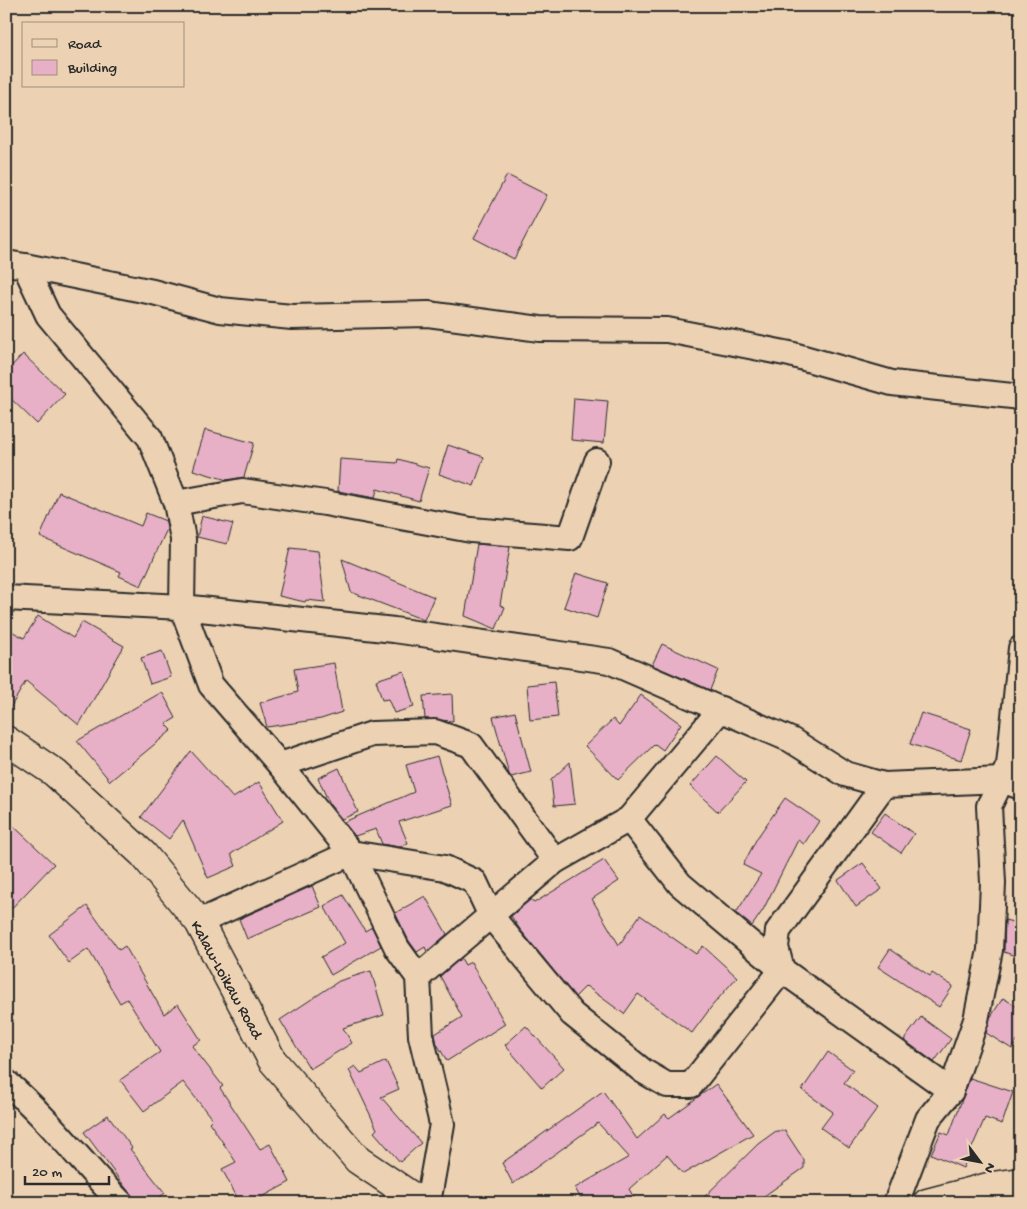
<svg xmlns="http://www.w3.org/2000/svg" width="1027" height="1209" viewBox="0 0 1027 1209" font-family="'Gochi Hand',sans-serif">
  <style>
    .building { fill: #e7b0c6; stroke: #2b2b2b }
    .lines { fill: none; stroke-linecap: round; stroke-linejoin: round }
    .minor-casing { stroke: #2b2b2b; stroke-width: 28 }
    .primary-casing { stroke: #2b2b2b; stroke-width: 31 }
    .minor { stroke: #ecd2b3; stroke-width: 24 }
    .primary { stroke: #ecd2b3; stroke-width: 28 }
    .labels { text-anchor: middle; stroke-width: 4.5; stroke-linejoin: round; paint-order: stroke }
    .street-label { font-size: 16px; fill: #2b2b2b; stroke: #ecd2b3 }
  </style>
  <rect width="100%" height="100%" fill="#ecd2b3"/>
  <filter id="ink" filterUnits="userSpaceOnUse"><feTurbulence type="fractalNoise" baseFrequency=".02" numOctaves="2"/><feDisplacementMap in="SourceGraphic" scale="10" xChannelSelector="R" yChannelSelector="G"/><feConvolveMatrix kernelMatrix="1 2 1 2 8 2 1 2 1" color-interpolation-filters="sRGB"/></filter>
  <g filter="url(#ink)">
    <g class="building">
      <polygon points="507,175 547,195 514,259 474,238"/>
      <polygon points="23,354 65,394 37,424 6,394 6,372"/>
      <polygon points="574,398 608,401 604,443 571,440"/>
      <polygon points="205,430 254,443 244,477 227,480 193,470"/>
      <polygon points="448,445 484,457 474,486 439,474"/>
      <polygon points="340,459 397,463 398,459 429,468 419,501 377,489 375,498 338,491"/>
      <polygon points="59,492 141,526 146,513 166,521 167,529 141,586 119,576 121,572 40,537"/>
      <polygon points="202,516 233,524 227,544 197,537"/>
      <polygon points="477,544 510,547 500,605 505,607 496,629 465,616"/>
      <polygon points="290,548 318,551 325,602 306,600 305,602 279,596"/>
      <polygon points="342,559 434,597 424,620 351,592"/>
      <polygon points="576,573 608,583 597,618 564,607"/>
      <polygon points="38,616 73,638 82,622 124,646 79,725 26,681 6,715 6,628 24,638"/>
      <polygon points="662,644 718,670 710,690 652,665"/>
      <polygon points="162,651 171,677 150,684 141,658"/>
      <polygon points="334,663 342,712 321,719 267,727 260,703 298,692 294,669"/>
      <polygon points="404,671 414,707 394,713 388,699 382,700 376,680"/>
      <polygon points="554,682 558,717 530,720 527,685"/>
      <polygon points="162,692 176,718 166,724 172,730 110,781 77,741"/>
      <polygon points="452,694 453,721 425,719 423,696"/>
      <polygon points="641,695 681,724 663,750 655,744 618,780 585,746 613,719 619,726"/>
      <polygon points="515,712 531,772 511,777 509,774 493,717"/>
      <polygon points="921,713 971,729 961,760 910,744"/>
      <polygon points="191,751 233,798 259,782 283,821 231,854 236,866 208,878 183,820 169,839 141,817"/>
      <polygon points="437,756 452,805 399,822 408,843 400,847 382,844 376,829 355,836 344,822 414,792 406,765"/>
      <polygon points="717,756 746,782 718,812 690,786"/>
      <polygon points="570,762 575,804 554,806 551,780"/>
      <polygon points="339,768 358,812 342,819 330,805 318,778"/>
      <polygon points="785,798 819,821 804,844 798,840 763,910 752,926 736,913 761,874 743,865 757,838"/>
      <polygon points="885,813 914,834 901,853 871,832"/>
      <polygon points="6,819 54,864 6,914"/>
      <polygon points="604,860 619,881 592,899 619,945 640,915 696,954 703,946 737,977 712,1006 692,1033 638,994 624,1014 586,986 575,997 519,928 511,916 531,899 534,903"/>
      <polygon points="863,863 882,889 856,907 838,880"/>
      <polygon points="312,886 321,907 247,939 239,919"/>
      <polygon points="343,895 365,931 372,927 381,946 331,975 321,957 345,943 324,906"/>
      <polygon points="425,896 447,934 427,952 425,947 417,952 409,941 395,913"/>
      <polygon points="87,906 119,950 125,946 164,1014 178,1004 201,1040 192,1046 223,1086 220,1088 260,1149 270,1144 290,1182 251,1203 240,1203 222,1169 236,1162 209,1122 212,1119 183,1082 144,1111 120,1080 160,1052 127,999 120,1003 88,949 69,963 49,935"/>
      <polygon points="1005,920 1021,924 1021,958 1004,952"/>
      <polygon points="890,949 930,976 932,973 953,986 939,1007 878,967"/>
      <polygon points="461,958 465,965 471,962 505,1024 447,1061 437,1044 435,1034 462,1017 440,976"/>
      <polygon points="371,971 384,1015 343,1028 352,1043 310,1069 280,1020 339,981"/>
      <polygon points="1003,998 1021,1009 1021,1034 1012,1049 986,1033 990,1018"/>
      <polygon points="921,1017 951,1039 934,1062 904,1040"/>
      <polygon points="526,1026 564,1068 542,1088 505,1045"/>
      <polygon points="828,1052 853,1070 844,1083 878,1108 849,1148 821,1128 833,1112 802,1090"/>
      <polygon points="386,1061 399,1089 381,1097 421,1143 400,1162 374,1132 377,1129 349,1070 355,1066 361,1073"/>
      <polygon points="970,1078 1013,1092 1002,1124 985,1118 963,1168 931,1154 941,1132 949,1135"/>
      <polygon points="716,1084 753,1134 683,1174 667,1155 629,1189 637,1203 583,1203 575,1188 629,1157 598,1123 513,1184 502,1163 603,1091 637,1139 665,1114 669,1118"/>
      <polygon points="108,1115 132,1148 130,1149 165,1193 152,1203 137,1203 84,1132"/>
      <polygon points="776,1131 785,1131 804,1160 804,1168 754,1203 698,1203 758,1144"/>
    </g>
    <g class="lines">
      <defs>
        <g id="minor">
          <polyline points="6,263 25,266 48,315 150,438 176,503 183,539 182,607 211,685 280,765 351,853 445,868 475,882 491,916 572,1014 643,1071 667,1085 691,1085 782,970 776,947 778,931 884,785"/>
          <polyline points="25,266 153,292 220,310 292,317 428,314 540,329 667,330 790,354 892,383 1021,397"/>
          <polyline points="176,503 242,491 325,503 471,530 570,538 597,461"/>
          <polyline points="6,598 182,607 394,630 609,661 791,740 845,774 884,785 1002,780 1021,787"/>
          <polyline points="280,765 372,734 435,732 471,745 555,861"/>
          <polyline points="629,819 680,884 782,970 951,1091"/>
          <polyline points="199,922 351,853 397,948 418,977 421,1036 442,1124 428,1203"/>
          <polyline points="418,977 555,861 629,819 721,709"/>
          <path d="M6,1082C48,1118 82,1163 121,1203"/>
          <polyline points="896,1203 928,1119 951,1091 976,1020 990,950 993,883 989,806 1009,765 1021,648"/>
        </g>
        <g id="primary">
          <polyline points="6,740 55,773 143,854 199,922 272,1060 358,1160 422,1203"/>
          <polyline points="927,1203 992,1186 1021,1182"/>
        </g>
      </defs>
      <use href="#minor" class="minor-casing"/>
      <use href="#primary" class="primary-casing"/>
      <use href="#minor" class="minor"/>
      <use href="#primary" class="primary"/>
    </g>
  </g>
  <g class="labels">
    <g class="street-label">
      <text transform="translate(228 979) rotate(61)" y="6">Kalaw-Loikaw Road</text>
    </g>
  </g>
  <rect width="1027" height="1209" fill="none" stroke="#ecd2b3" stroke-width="25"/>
  <rect x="12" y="12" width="1002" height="1184" fill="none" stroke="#2b2b2b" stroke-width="2" filter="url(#ink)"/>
  <rect x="22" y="22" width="162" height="65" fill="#ecd2b3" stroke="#9f8f7d"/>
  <rect x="32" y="39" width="25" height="8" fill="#ecd2b3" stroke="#9f8f7d"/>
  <text x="68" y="48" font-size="15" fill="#2b2b2b">Road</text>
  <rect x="32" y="60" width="25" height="15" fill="#e7b0c6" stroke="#9f8f7d"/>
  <text x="68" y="72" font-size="15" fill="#2b2b2b">Building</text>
  <g transform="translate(980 1162) rotate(122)" stroke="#ecd2b3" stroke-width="4" paint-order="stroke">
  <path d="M0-4L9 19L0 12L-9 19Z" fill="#2b2b2b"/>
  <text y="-8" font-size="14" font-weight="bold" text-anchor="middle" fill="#2b2b2b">N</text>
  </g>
  <path d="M25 1176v8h84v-8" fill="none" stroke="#2b2b2b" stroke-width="2.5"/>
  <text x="32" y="1176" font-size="15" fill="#2b2b2b" stroke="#ecd2b3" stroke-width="4" paint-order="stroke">20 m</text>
</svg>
